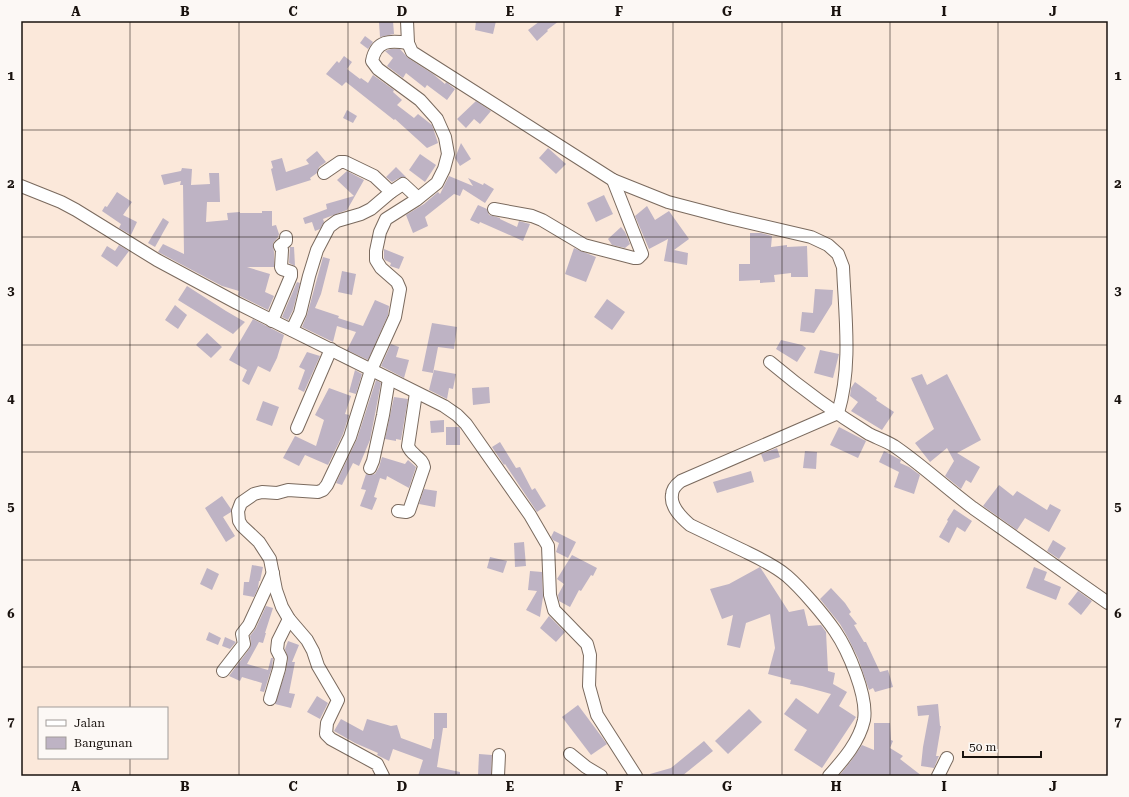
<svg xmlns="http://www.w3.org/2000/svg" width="1129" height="797" viewBox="0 0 1129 797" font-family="'Roboto Serif',serif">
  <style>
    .building { fill: #beb3c4 }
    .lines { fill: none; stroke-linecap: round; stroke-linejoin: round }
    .minor-casing { stroke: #7a6a5e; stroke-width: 14 }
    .minor { stroke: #fff; stroke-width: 12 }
    .grid { fill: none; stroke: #19120e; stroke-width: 1; stroke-opacity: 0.55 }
    .neatline { fill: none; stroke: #19120e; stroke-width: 1.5 }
    .grid-label { font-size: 13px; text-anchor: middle; font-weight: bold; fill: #19120e }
  </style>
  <rect width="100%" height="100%" fill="#fbe8da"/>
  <g class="building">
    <polygon points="393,21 394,34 380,37 379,22"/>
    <polygon points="476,21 496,21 493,34 475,30"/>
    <polygon points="540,21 559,21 547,30 548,31 537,41 528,30"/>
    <polygon points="365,36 373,42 368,49 360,43"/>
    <polygon points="391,49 400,49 408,58 433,74 445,84 446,82 455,89 447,100 427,85 425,88 406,73 403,78 387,66 393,58 385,51"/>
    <polygon points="344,56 352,62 347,69 360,79 361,78 368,83 373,75 394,90 393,92 402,100 397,105 414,118 418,114 432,125 438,143 427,148 395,119 394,120 346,82 342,86 326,74 337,61 339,63"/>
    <polygon points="476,101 491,111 480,124 474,119 466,128 457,119"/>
    <polygon points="347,110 357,116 353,123 343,118"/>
    <polygon points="461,143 471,159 460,166 455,158"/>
    <polygon points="548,148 566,164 556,174 539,158"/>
    <polygon points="317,151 326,162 319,167 317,173 310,178 311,180 276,191 271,169 273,168 271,161 282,158 286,172 309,164 306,160"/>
    <polygon points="420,154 436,165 425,182 409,170"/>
    <polygon points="396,167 406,177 399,178 392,182 386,177"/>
    <polygon points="182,168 192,169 191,185 210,184 209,173 219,173 220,202 207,202 206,222 228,220 227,213 240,212 240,213 262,213 262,211 272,211 272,226 276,225 279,234 278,237 273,243 273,246 274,252 274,267 247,267 270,274 265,292 274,296 268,310 238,295 239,291 222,286 158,252 163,244 184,254 183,185 180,185 181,181 164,185 161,175 181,171"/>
    <polygon points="347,171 364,180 347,210 323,219 324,222 320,229 315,231 312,222 305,224 303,218 327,209 326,204 354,196 337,180"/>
    <polygon points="449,176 473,186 468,178 483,185 484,183 494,189 485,203 463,189 460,196 454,194 425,217 428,226 413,233 406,215 424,204 438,192 440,194"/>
    <polygon points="117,192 132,202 123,215 137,222 131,235 119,228 121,224 102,211 105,206 107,207"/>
    <polygon points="604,195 613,214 596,222 587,203"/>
    <polygon points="478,205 487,209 489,215 500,218 500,219 517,227 519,221 530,224 523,241 480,222 479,224 470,220"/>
    <polygon points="647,206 655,220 669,211 689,239 674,250 688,253 687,265 664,261 668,239 649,249 635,216"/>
    <polygon points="163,218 169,222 155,247 148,243"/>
    <polygon points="621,227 625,232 630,244 625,248 612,245 608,239"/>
    <polygon points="750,233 761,233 772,236 771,247 787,245 787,247 807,246 808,277 791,277 791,273 774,275 775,282 760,283 760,280 739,281 739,264 750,264"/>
    <polygon points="119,245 129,251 117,267 101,256 107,246 115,251"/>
    <polygon points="290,247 294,247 295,266 289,263"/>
    <polygon points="574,248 596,257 586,282 565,274"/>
    <polygon points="384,249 404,257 399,269 390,266 391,263 385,260 384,258"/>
    <polygon points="323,257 330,259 321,294 315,308 339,316 338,318 363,326 375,300 389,306 388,315 368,360 347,350 356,332 337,326 333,342 302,327 307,315"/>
    <polygon points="342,271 356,274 352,295 338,292"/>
    <polygon points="297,282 300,283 293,310 288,320 282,317"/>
    <polygon points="187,286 226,311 245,322 233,334 178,300"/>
    <polygon points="815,289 833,290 832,304 814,333 800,331 802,312 813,313"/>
    <polygon points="607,299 625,312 612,330 594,317"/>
    <polygon points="175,305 187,315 178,329 165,320"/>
    <polygon points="253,319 284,335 277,358 270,372 258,366 249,385 242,381 247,370 229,360"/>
    <polygon points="432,323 457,327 454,349 438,347 433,373 422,371"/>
    <polygon points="207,333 222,347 211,358 196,345"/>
    <polygon points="781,340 802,345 806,348 797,362 776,349"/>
    <polygon points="391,344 399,347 396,357 409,360 404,378 381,366"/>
    <polygon points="820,350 839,354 833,378 814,373"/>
    <polygon points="307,352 320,356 304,392 298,389 305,370 299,367"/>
    <polygon points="355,370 362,374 356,394 349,392"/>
    <polygon points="434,370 456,374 453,389 449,388 447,399 429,390"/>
    <polygon points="922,374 927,385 947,374 981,440 957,453 980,467 971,483 966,480 961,489 945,476 954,461 947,448 930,462 915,443 934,429 911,378"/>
    <polygon points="376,380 381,383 370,440 359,466 353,463 342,485 336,483 357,439"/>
    <polygon points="855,382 877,398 876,400 894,412 882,430 851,411 858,402 850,396 851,388"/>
    <polygon points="489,387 490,403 473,405 472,388"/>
    <polygon points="329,388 351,396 345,414 349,415 343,434 328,465 305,455 299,466 283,458 295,436 316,446 324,420 315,415"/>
    <polygon points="394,397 408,399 401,440 396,439 396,441 385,439"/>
    <polygon points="263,401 279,407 272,426 256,420"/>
    <polygon points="444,420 444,432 431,433 430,421"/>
    <polygon points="446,427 459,427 460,429 460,445 446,445"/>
    <polygon points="839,427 866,441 858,458 830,445"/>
    <polygon points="500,442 516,468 520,467 532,490 535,488 546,506 537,512 505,464 504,465 492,447"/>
    <polygon points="777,448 780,457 764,462 761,454"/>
    <polygon points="805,451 817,452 816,469 803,468"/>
    <polygon points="884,451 897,458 901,460 900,463 909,467 920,475 914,494 894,487 899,472 879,462"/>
    <polygon points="382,457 405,464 408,460 416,467 409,488 387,476 386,480 380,478 374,497 377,498 372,510 360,506 366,490 361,489 366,474 370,475 375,474 379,467"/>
    <polygon points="751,471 754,482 717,493 713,482"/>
    <polygon points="999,485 1013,496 1017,491 1047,510 1050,504 1061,510 1049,532 1025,518 1017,530 983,506"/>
    <polygon points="424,489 437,491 435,507 419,504"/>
    <polygon points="222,496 231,509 231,512 223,517 235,536 226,542 205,508"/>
    <polygon points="954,509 972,521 965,532 957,527 949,543 939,537 948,521 947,520"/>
    <polygon points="554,531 576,542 568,558 556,552 559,543 553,540 551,537"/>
    <polygon points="1053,540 1066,548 1059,559 1047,551"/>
    <polygon points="524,542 526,566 515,567 514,543"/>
    <polygon points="572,555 597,568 593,576 591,575 581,591 579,590 570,607 559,601 558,595 564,584 557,579"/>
    <polygon points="490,557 507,561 503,573 487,568"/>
    <polygon points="252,565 263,567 260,581 259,581 258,588 254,597 243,595 244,582 249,582"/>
    <polygon points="760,567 789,612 804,609 808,626 821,625 826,632 828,671 835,673 833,684 847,692 839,706 856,717 822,768 794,750 807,730 784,714 796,698 818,714 831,694 802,686 790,684 791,680 768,674 775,648 770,614 746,623 740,648 727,645 733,615 722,619 710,589 729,584"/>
    <polygon points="1034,567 1047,572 1044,580 1061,587 1056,600 1026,588"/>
    <polygon points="207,568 219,574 212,590 200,584"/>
    <polygon points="530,571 542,572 543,597 540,617 526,610 537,591 528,590"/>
    <polygon points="831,588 845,603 851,612 849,614 857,624 854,625 864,642 866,642 880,672 888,670 893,687 875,692 873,688 869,690 858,658 847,636 840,624 820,599"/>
    <polygon points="1078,591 1092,601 1081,615 1068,604"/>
    <polygon points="266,606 273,608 265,633 266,633 263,643 259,642 247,664 268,670 271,658 273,658 272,667 264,692 260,691 262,683 242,677 240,681 229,676 250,648 251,643 250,636 256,628"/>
    <polygon points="549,616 565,632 556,642 540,628"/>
    <polygon points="209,632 221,638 218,645 206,640"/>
    <polygon points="225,637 236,642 230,649 222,646"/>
    <polygon points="288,641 299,645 292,662 295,662 289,693 295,694 291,708 275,704 286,670 288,659 285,649"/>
    <polygon points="317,696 328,703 320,719 307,712"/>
    <polygon points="938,704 940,726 941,726 936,756 939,756 938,758 934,768 921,766 923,747 929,715 918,716 917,706"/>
    <polygon points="578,705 607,744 591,755 562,717"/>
    <polygon points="749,709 762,722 728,754 715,741"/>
    <polygon points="434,713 447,713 447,728 443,728 437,767 460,772 460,776 418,776 423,760 393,749 389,761 377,755 378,753 355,743 334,731 341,719 363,731 367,719 391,726 397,725 401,738 431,749 433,739 434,739"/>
    <polygon points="874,723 890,723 891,740 893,741 890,748 903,756 900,759 922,776 839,776 851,761 862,745 874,750"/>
    <polygon points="704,741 713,751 682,776 650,776 650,774 671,768"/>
    <polygon points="479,754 492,755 491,776 478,776"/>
  </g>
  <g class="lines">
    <defs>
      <g id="minor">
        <path d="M407,21L408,43L412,52L613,180L668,202L729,218L811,237L828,245L838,254L843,267C845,315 852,366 838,413L681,481C677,484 672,489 672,495C670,507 682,518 690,525C707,533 723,541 740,549C756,557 773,564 787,576C802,589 824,615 835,631C848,650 868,696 864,720C859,742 844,759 829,776"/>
        <polyline points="21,186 61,202 76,210 157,260 237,303 444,406 457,415 466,424 530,515 548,546 550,595 554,610 587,644 590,655 589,686 597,715 636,776"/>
        <polyline points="391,192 403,184 418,198"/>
        <polyline points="494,209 532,216 542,220 584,245 634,258 638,258 642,254 613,180"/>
        <polyline points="272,321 291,276 291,272 282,269 281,267 282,250 280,246 286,241 286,237"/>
        <polyline points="292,330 300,313 309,276 317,250 329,227 337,221 361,214 371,209 391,192 374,176 345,162 340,162 324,173"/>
        <path d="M770,362C801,388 835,413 869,434C877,438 886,441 894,446C922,465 946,488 973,508L1108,603"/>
        <polyline points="297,428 331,349"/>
        <polyline points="370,468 373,461 383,415 389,379"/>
        <path d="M398,511L406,512L409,511L424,467C423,458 411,455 408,446L416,393"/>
        <polyline points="223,671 244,644 242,634 249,625 273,573"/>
        <polyline points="270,699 279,669 281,658 277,650 278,641 289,619"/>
        <polyline points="570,754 586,767 601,776"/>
        <path d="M383,776L377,764L331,739L326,734L327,723L338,700L318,666L313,651L307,640L289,619L282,607L276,590L270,559L259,542L242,526L239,521L238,511L241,503L254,494L262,492L277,493L288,490L318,492L323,490L327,485L350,437L371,370L395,317L400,289L397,282L381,268L376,260V251L380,232L386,219L416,200L437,183L444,169L448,154L445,137L437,119L420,100L378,69L372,61C376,40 390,40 408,43"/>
        <polyline points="498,776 499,755"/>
        <polyline points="938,776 947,758"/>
      </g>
    </defs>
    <use href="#minor" class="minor-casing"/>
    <use href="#minor" class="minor"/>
  </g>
  <path class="grid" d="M130,21V708M239,21V776M348,21V776M456,21V776M564,21V776M673,21V776M782,21V776M890,21V776M998,21V776M21,130H1108M21,237H1108M21,345H1108M21,452H1108M21,560H1108M21,667H1108M130,758V776"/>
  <rect width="1129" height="797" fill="none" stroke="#fcf8f5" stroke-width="44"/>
  <rect x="38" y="707" width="130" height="52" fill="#fcf8f5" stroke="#a19c99"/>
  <rect x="46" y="720" width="20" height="6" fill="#ffffff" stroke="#a19c99"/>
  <text x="74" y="727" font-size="12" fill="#19120e">Jalan</text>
  <rect x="46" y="737" width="20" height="12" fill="#beb3c4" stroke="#a19c99"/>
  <text x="74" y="747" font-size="12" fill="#19120e">Bangunan</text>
  <path d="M963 751v6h78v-6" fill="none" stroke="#19120e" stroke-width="2"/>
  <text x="969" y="751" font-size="12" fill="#19120e" stroke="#fcf8f5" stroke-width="3" paint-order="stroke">50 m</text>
  <rect x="22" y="22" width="1085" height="753" class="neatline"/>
  <g class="grid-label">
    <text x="76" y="16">A</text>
    <text x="185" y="16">B</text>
    <text x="293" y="16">C</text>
    <text x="402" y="16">D</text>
    <text x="510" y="16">E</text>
    <text x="619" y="16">F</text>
    <text x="727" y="16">G</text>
    <text x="836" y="16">H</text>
    <text x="944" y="16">I</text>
    <text x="1053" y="16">J</text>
    <text x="11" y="80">1</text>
    <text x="1118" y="80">1</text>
    <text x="11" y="188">2</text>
    <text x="1118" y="188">2</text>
    <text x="11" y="295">3</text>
    <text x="1118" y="295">3</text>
    <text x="11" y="403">4</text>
    <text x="1118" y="403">4</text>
    <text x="11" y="511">5</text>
    <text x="1118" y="511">5</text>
    <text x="11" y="618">6</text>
    <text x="1118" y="618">6</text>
    <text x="11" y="726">7</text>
    <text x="1118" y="726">7</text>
    <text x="76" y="791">A</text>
    <text x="185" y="791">B</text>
    <text x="293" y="791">C</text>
    <text x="402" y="791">D</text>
    <text x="510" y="791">E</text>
    <text x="619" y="791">F</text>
    <text x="727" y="791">G</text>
    <text x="836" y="791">H</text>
    <text x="944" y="791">I</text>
    <text x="1053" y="791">J</text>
  </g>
</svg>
